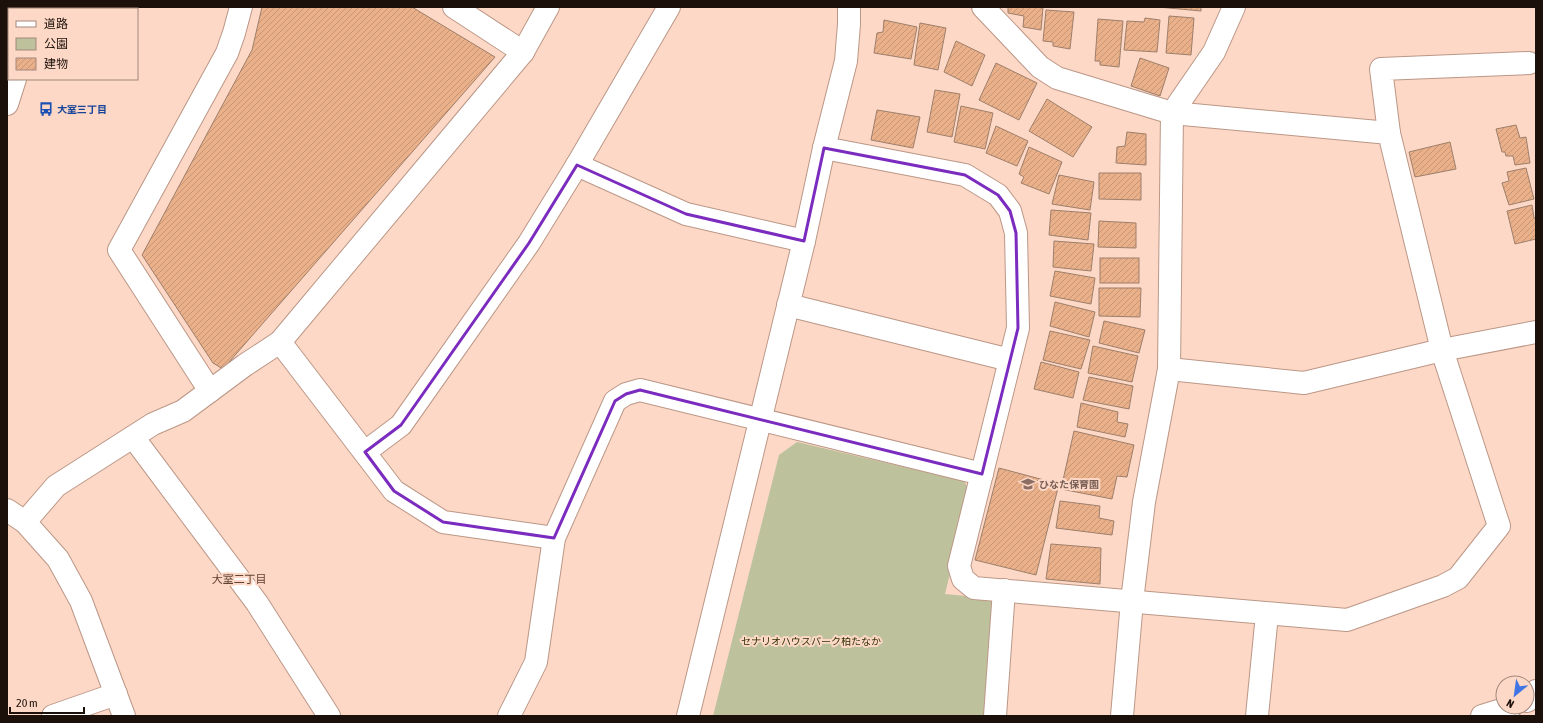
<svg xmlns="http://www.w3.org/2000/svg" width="1543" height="723" viewBox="0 0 1543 723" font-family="'Asap Condensed','Noto Sans JP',sans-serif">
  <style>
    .green { fill: #bdc29d }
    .building { fill: url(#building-hatch); stroke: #9e7f6a }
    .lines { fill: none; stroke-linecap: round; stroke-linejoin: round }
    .minor-casing { stroke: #bb9787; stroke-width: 24 }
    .minor { stroke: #fff; stroke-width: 22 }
    .marked { fill: none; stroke: #7b2cbf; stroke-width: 3; stroke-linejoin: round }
    .labels { text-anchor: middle; stroke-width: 4; stroke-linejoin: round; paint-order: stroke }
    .transit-label { font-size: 10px; font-weight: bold; fill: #164399; stroke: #fdd8c6; text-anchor: start }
    .education-label { font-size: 10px; font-weight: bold; fill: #785e54; stroke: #fdd8c6; text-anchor: start }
    .park-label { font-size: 10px; fill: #2d3000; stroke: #fdd8c6 }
    .neighbourhood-label { font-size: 11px; fill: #614233; stroke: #fdd8c6 }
  </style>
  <defs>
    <pattern id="building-hatch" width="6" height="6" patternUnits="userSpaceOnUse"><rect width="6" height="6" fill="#e9b08a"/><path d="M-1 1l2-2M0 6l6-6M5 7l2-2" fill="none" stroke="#c79676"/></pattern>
  </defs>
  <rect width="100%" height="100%" fill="#fdd8c6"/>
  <polygon class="green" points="797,442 964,481 970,492 945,594 988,598 996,608 986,716 713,716 779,455"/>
  <g class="building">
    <polygon points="262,7 412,7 495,57 223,369 213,363 142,255 252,50"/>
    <polygon points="1008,7 1043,7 1041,30 1023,27 1024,16 1008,13"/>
    <polygon points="1158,7 1201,7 1201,11"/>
    <polygon points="1046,10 1074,12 1070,49 1053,46 1053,42 1043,41"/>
    <polygon points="1169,16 1194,18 1191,55 1166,53"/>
    <polygon points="1145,18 1160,20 1157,52 1124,50 1127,21 1144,22"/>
    <polygon points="1098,19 1123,21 1119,67 1100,65 1100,61 1095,61"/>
    <polygon points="884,20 917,27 911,59 874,53 877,33 883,32"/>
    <polygon points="920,23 946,28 938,70 914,65"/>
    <polygon points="956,41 985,55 972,86 944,72"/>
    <polygon points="1140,58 1169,68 1160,96 1131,86"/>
    <polygon points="996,63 1037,83 1019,120 979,100"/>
    <polygon points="935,90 960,94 952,137 927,132"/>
    <polygon points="1047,99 1092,127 1073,157 1029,131"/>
    <polygon points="961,106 993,113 985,149 954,142"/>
    <polygon points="877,110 920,117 913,148 871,140"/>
    <polygon points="1516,125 1520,138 1526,137 1530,163 1515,165 1513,156 1506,156 1505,152 1502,152 1496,129"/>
    <polygon points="996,126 1028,141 1017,166 986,153"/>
    <polygon points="1127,132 1146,134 1146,165 1116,163 1117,147 1125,146"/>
    <polygon points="1450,142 1456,169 1415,177 1409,152"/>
    <polygon points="1029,147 1062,162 1049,194 1021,183 1024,177 1019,174"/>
    <polygon points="1526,168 1534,199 1509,205 1502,183 1509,181 1507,172"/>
    <polygon points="1099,173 1141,173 1141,200 1099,199"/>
    <polygon points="1059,175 1094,182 1090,210 1052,204"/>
    <polygon points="1532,205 1534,218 1536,218 1536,239 1515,244 1507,211"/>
    <polygon points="1051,210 1091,213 1088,240 1049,235"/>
    <polygon points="1099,221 1136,223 1136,248 1098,247"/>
    <polygon points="1054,241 1094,244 1091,271 1053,267"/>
    <rect x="1100" y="258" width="39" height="25"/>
    <polygon points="1055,271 1095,278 1091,304 1050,296"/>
    <polygon points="1099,288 1141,288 1140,317 1099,316"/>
    <polygon points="1055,302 1095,312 1089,337 1050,326"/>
    <polygon points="1104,321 1145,330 1139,353 1099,343"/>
    <polygon points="1050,331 1090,340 1081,369 1043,360"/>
    <polygon points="1093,346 1138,356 1132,382 1088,373"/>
    <polygon points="1041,362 1079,372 1073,398 1034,389"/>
    <polygon points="1089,377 1133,386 1129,409 1083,400"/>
    <polygon points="1081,403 1118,412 1117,422 1128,424 1125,437 1077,427"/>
    <polygon points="1074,431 1134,445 1127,477 1117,476 1112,499 1061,489"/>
    <polygon points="999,468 1059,484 1036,575 975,560"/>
    <polygon points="1060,501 1100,506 1099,518 1114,521 1112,535 1056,528"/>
    <polygon points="1051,544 1101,548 1100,584 1046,579"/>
  </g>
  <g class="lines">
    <defs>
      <g id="minor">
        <polyline points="454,7 523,52"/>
        <polyline points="39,9 40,7"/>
        <polyline points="7,104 15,79"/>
        <polyline points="1389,133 1381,69 1529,63"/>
        <polyline points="824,148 965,175 998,195 1010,211 1016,233 1018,328 959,566 963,579 974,588 1347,620 1443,586 1458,578 1499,526 1442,350 1389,133 1172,113 1057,78 1040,67 983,7"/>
        <polyline points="577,165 686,214 804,241"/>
        <polyline points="788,305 1010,360"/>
        <polyline points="280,342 394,491 443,522 554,538"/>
        <polyline points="1169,369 1304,383 1442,350 1536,332"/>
        <polyline points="210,391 119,250 227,53 234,33 241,7"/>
        <polyline points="133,437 257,603 329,716"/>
        <polyline points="365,452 401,425 529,243 577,165 669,7"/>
        <polyline points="7,510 25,522 58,559 81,601 124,716"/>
        <polyline points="25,522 56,486 153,424 183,411 245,365 280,342 523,52 548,7"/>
        <polyline points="1527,701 1536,691"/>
        <polyline points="53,716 116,694"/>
        <polyline points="509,716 536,662 554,538 615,401 626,394 640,390 982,474"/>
        <polyline points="688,716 804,241 824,148 846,61 849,24 849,7"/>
        <polyline points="995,716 1004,590"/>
        <polyline points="1122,716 1132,601 1144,502 1169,369 1172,113 1214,52 1234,7"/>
        <polyline points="1257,716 1267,614"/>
        <polyline points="1482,716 1511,707"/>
      </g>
    </defs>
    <use href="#minor" class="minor-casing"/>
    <use href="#minor" class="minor"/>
  </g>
  <path class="marked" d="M824,148L965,175L998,195L1010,211L1016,233L1018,328L982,474L640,390L626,394L615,401L554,538L443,522L394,491L365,452L401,425L529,243L577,165L686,214L804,241Z"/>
  <defs>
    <symbol id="bus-bare" viewBox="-9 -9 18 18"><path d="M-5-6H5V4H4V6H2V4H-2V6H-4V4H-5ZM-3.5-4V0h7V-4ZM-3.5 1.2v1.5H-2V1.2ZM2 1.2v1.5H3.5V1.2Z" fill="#1a4fb4" stroke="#fdd8c6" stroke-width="2.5" paint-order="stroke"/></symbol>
    <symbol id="school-bare" viewBox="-9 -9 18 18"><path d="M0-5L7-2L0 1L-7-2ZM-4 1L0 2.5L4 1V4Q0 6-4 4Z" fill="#8d6e63" stroke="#fdd8c6" stroke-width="2.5" paint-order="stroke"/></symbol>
  </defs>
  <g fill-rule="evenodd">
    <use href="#bus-bare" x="36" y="99" width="20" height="20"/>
    <use href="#school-bare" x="1018" y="474" width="20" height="20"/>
  </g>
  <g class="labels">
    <g class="transit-label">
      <text x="57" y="113">大室三丁目</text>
    </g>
    <g class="education-label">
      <text x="1039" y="488">ひなた保育園</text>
    </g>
    <g class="park-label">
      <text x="811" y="645">セナリオハウスパーク柏たなか</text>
    </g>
    <g class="neighbourhood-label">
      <text x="239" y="583">大室二丁目</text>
    </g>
  </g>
  <rect width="1543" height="723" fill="none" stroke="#1c100a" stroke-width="16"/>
  <rect x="8" y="8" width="130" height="72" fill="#fdd8c6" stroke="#a3887b"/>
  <rect x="16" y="21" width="20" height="6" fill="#ffffff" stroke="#a3887b"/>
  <text x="44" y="28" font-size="12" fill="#1c100a">道路</text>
  <rect x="16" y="38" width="20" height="12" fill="#bdc29d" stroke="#a3887b"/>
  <text x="44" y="48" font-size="12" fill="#1c100a">公園</text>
  <rect x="16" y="58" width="20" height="12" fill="url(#building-hatch)" stroke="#a3887b"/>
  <text x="44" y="68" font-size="12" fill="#1c100a">建物</text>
  <g transform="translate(1515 695) rotate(209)"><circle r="19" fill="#fdd8c6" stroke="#a3887b"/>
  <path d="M0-3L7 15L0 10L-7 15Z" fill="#4174e4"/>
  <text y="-6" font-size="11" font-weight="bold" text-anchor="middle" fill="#1c100a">N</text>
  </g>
  <path d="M10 707v6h74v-6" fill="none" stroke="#1c100a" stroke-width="2"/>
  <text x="16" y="707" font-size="12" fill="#1c100a" stroke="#fdd8c6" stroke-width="3" paint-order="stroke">20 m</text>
</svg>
